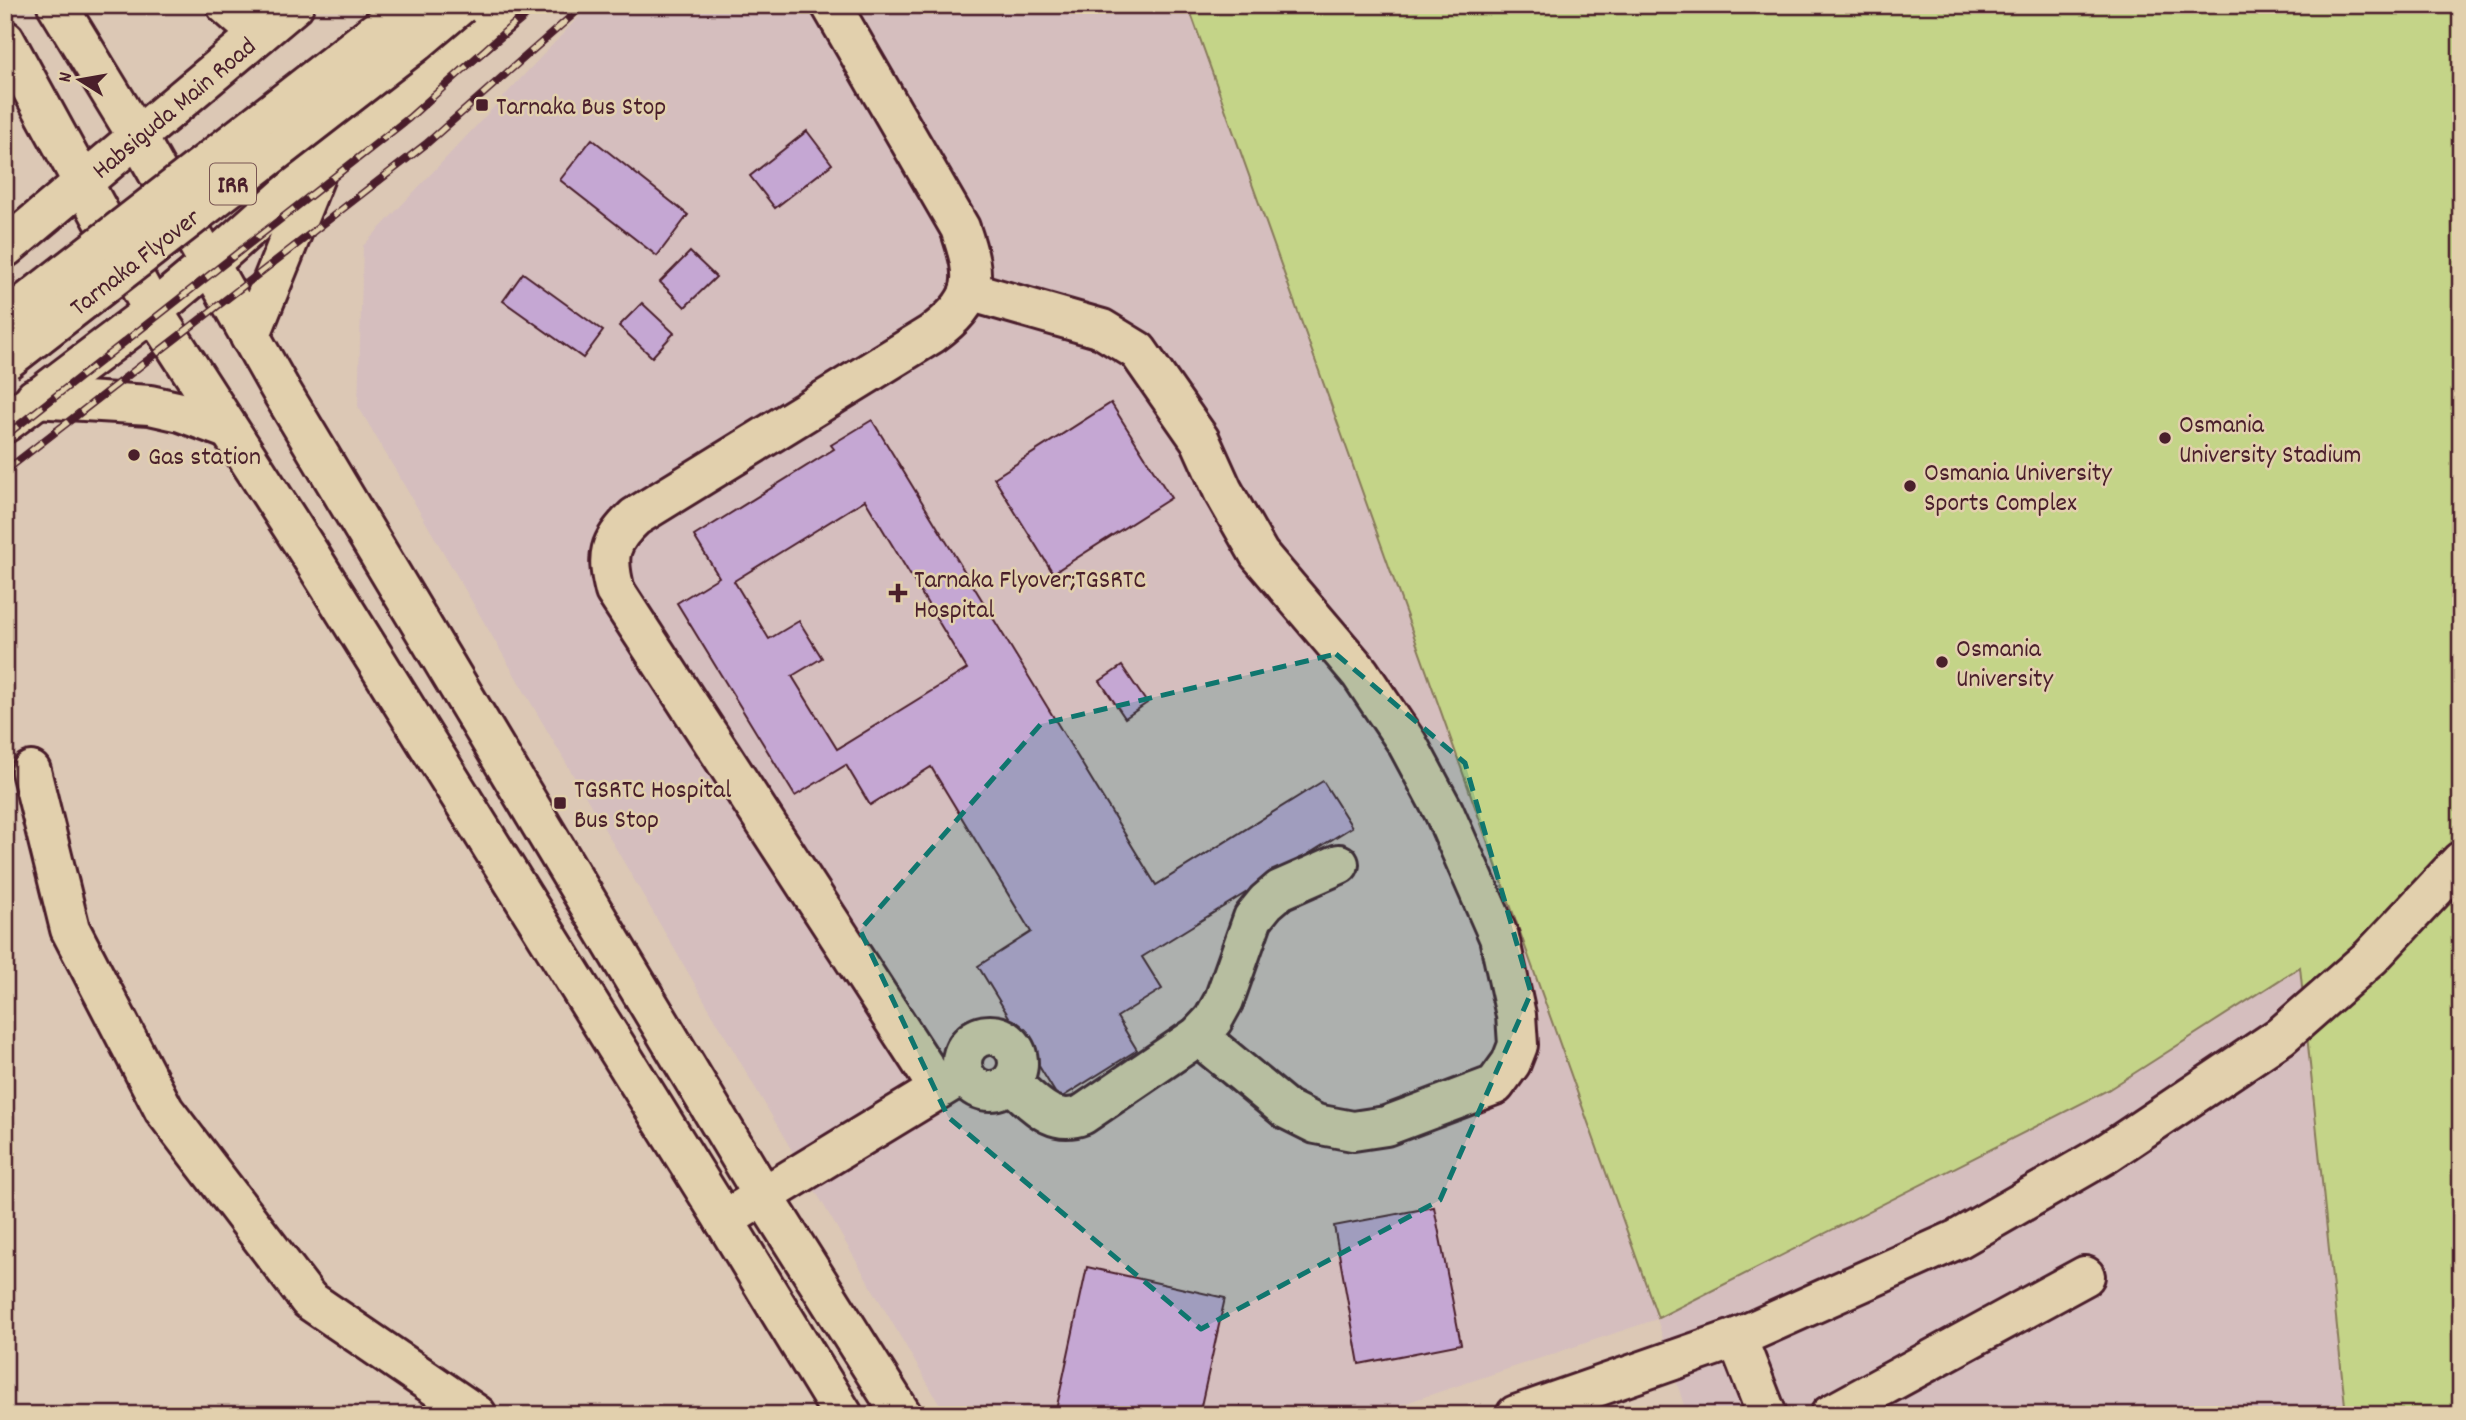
<svg xmlns="http://www.w3.org/2000/svg" width="2466" height="1420" viewBox="0 0 2466 1420" font-family="Dekko,sans-serif">
  <style>
    .built { fill: #d5bebe }
    .green { fill: #c4d488; stroke: #877a5a; stroke-width: 2 }
    .building { fill: #c5a7d3; stroke: #4a1f2b; stroke-width: 2; fill-rule: evenodd }
    .lines { fill: none; stroke-linecap: round; stroke-linejoin: round }
    .minor-casing { stroke: #4a1f2b; stroke-width: 44 }
    .major-casing { stroke: #4a1f2b; stroke-width: 44 }
    .minor { stroke: #e2d0ad; stroke-width: 38 }
    .major { stroke: #e2d0ad; stroke-width: 38 }
    .rail-casing { stroke: #4a1f2b; stroke-width: 8 }
    .rail { stroke: #e2d0ad; stroke-width: 5; stroke-dasharray: 16; stroke-linecap: butt }
    .major-bridge-casing { stroke: #4a1f2b; stroke-width: 44; stroke-linecap: butt }
    .major-bridge { stroke: #e2d0ad; stroke-width: 38 }
    .marked { fill: #0f766e; fill-opacity: 0.2; stroke: #0f766e; stroke-width: 5; stroke-dasharray: 14 9; stroke-linejoin: round }
    .poi-dot { fill: #4a1f2b; stroke: #e2d0ad; stroke-width: 2.5 }
    .labels { text-anchor: middle; stroke-width: 5; stroke-linejoin: round; paint-order: stroke }
    .shield { fill: #e2d0ad; stroke: #785452; stroke-width: 2 }
    .shield-label { font-size: 24px; font-weight: bold; fill: #4a1f2b }
    .poi-label { font-size: 26px; fill: #4a1f2b; stroke: #e2d0ad; text-anchor: start }
    .street-label { font-size: 26px; fill: #4a1f2b; stroke: #e2d0ad }
  </style>
  <rect width="100%" height="100%" fill="#dcc8b5"/>
  <filter id="ink" filterUnits="userSpaceOnUse"><feTurbulence type="fractalNoise" baseFrequency=".0143" numOctaves="2"/><feDisplacementMap in="SourceGraphic" scale="14" xChannelSelector="R" yChannelSelector="G"/><feConvolveMatrix kernelMatrix="1 2 1 2 8 2 1 2 1" color-interpolation-filters="sRGB"/></filter>
  <g filter="url(#ink)">
    <polygon class="built" points="590,5 2461,5 2461,1415 1687,1415 1657,1319 1370,1415 946,1415 358,406 363,246"/>
    <polygon class="green" points="1188,5 2461,5 2461,1415 2346,1415 2300,967 2108,1090 1658,1318"/>
    <g class="building">
      <polygon points="807,131 832,164 775,208 750,176"/>
      <polygon points="592,139 688,215 657,256 560,180"/>
      <polygon points="690,252 716,277 685,307 660,282"/>
      <polygon points="523,273 603,331 583,358 503,301"/>
      <polygon points="642,303 674,333 652,357 619,326"/>
      <polygon points="1111,403 1171,498 1053,573 994,478"/>
      <path d="M872,420L1156,885L1323,781L1352,827L1142,957L1162,989L1117,1017L1137,1050L1059,1099L978,966L1031,932L931,767L870,805L846,765L795,796L677,603L719,577L694,536L834,449L831,445ZM865,500L967,669L837,749L792,676L822,658L799,621L769,639L734,581Z"/>
      <polygon points="1122,666 1147,703 1125,718 1100,681"/>
      <polygon points="1434,1207 1461,1344 1359,1364 1334,1226"/>
      <polygon points="1087,1267 1225,1298 1199,1415 1055,1415"/>
    </g>
    <g class="lines">
      <defs>
        <g id="minor">
          <polyline points="226,5 259,34"/>
          <path d="M831,5L960,228C978,280 978,300 932,334L635,517C608,542 606,556 615,591L938,1088"/>
          <polyline points="969,291 1102,329 1138,351 1200,440 1223,491 1259,554 1360,673 1407,743 1444,812 1499,937 1516,1015 1518,1045 1511,1063 1495,1085 1386,1126 1353,1131 1316,1124 1286,1109 1198,1036"/>
          <polyline points="31,771 70,929 164,1110 309,1300 477,1415"/>
          <circle cx="990" cy="1063" r="28"/>
          <path d="M1011,1083C1033,1101 1051,1127 1082,1115L1198,1036L1213,1020L1224,1000L1253,918L1266,902L1280,890L1339,864"/>
          <polyline points="724,1220 964,1074"/>
          <polyline points="1737,1338 1767,1415"/>
          <polyline points="1516,1415 1737,1338 1958,1239 2104,1155 2281,1036 2371,957 2461,861"/>
          <polyline points="1830,1415 2085,1276"/>
        </g>
        <g id="major">
          <polyline points="57,5 137,136 283,394 763,1195 902,1415"/>
          <polyline points="5,40 153,311 309,553 724,1220 843,1415"/>
          <polyline points="5,248 294,5"/>
          <polyline points="250,337 315,176"/>
          <polyline points="35,398 150,405 181,412 227,429"/>
          <polyline points="5,423 153,311 208,265 318,167 511,5"/>
        </g>
      </defs>
      <use href="#minor" class="minor-casing"/>
      <use href="#major" class="major-casing"/>
      <use href="#minor" class="minor"/>
      <use href="#major" class="major"/>
      <defs>
        <g id="rail">
          <polyline points="5,436 409,118 535,5"/>
          <polyline points="5,471 426,144 584,5"/>
        </g>
      </defs>
      <use href="#rail" class="rail-casing"/>
      <use href="#rail" class="rail"/>
      <defs>
        <g id="major-bridge">
          <polyline points="5,320 410,5"/>
          <polyline points="5,361 415,43 460,5"/>
        </g>
      </defs>
      <use href="#major-bridge" class="major-bridge-casing"/>
      <use href="#major-bridge" class="major-bridge"/>
    </g>
  </g>
  <path class="marked" d="M1336,654L1465,763L1531,993L1440,1200L1201,1329L948,1117L860,930L1041,724Z"/>
  <g class="poi-dot">
    <rect x="475" y="98" width="14" height="14" rx="3.5"/>
    <circle cx="2165" cy="438" r="7"/>
    <circle cx="134" cy="455" r="7"/>
    <circle cx="1910" cy="486" r="7"/>
    <path d="M894.5 582.5h7v7h7v7h-7v7h-7v-7h-7v-7h7z"/>
    <circle cx="1942" cy="662" r="7"/>
    <rect x="553" y="796" width="14" height="14" rx="3.5"/>
  </g>
  <g class="labels">
    <rect class="shield" x="210" y="163.5" width="46" height="41" rx="5"/>
    <g class="shield-label">
      <text x="233" y="192">IRR</text>
    </g>
    <g class="poi-label">
      <text x="496" y="114">Tarnaka Bus Stop</text>
      <text x="2179" y="432">Osmania<tspan x="2179" dy="30">University Stadium</tspan></text>
      <text x="148" y="464">Gas station</text>
      <text x="1924" y="480">Osmania University<tspan x="1924" dy="30">Sports Complex</tspan></text>
      <text x="914" y="587">Tarnaka Flyover;TGSRTC<tspan x="914" dy="30">Hospital</tspan></text>
      <text x="1956" y="656">Osmania<tspan x="1956" dy="30">University</tspan></text>
      <text x="574" y="797">TGSRTC Hospital<tspan x="574" dy="30">Bus Stop</tspan></text>
    </g>
    <g class="street-label">
      <text transform="translate(173 107) rotate(-40)" y="9">Habsiguda Main Road</text>
      <text transform="translate(134 261) rotate(-38)" y="9">Tarnaka Flyover</text>
    </g>
  </g>
  <rect width="2466" height="1420" fill="none" stroke="#e2d0ad" stroke-width="28"/>
  <rect x="14" y="14" width="2438" height="1392" fill="none" stroke="#4a1f2b" stroke-width="2.5" filter="url(#ink)"/>
  <g transform="translate(80 80) rotate(281)" stroke="#e2d0ad" stroke-width="5" paint-order="stroke">
  <path d="M0-5L12 26L0 18L-12 26Z" fill="#4a1f2b"/>
  <text y="-10" font-size="19" font-weight="bold" text-anchor="middle" fill="#4a1f2b">N</text>
  </g>
</svg>
